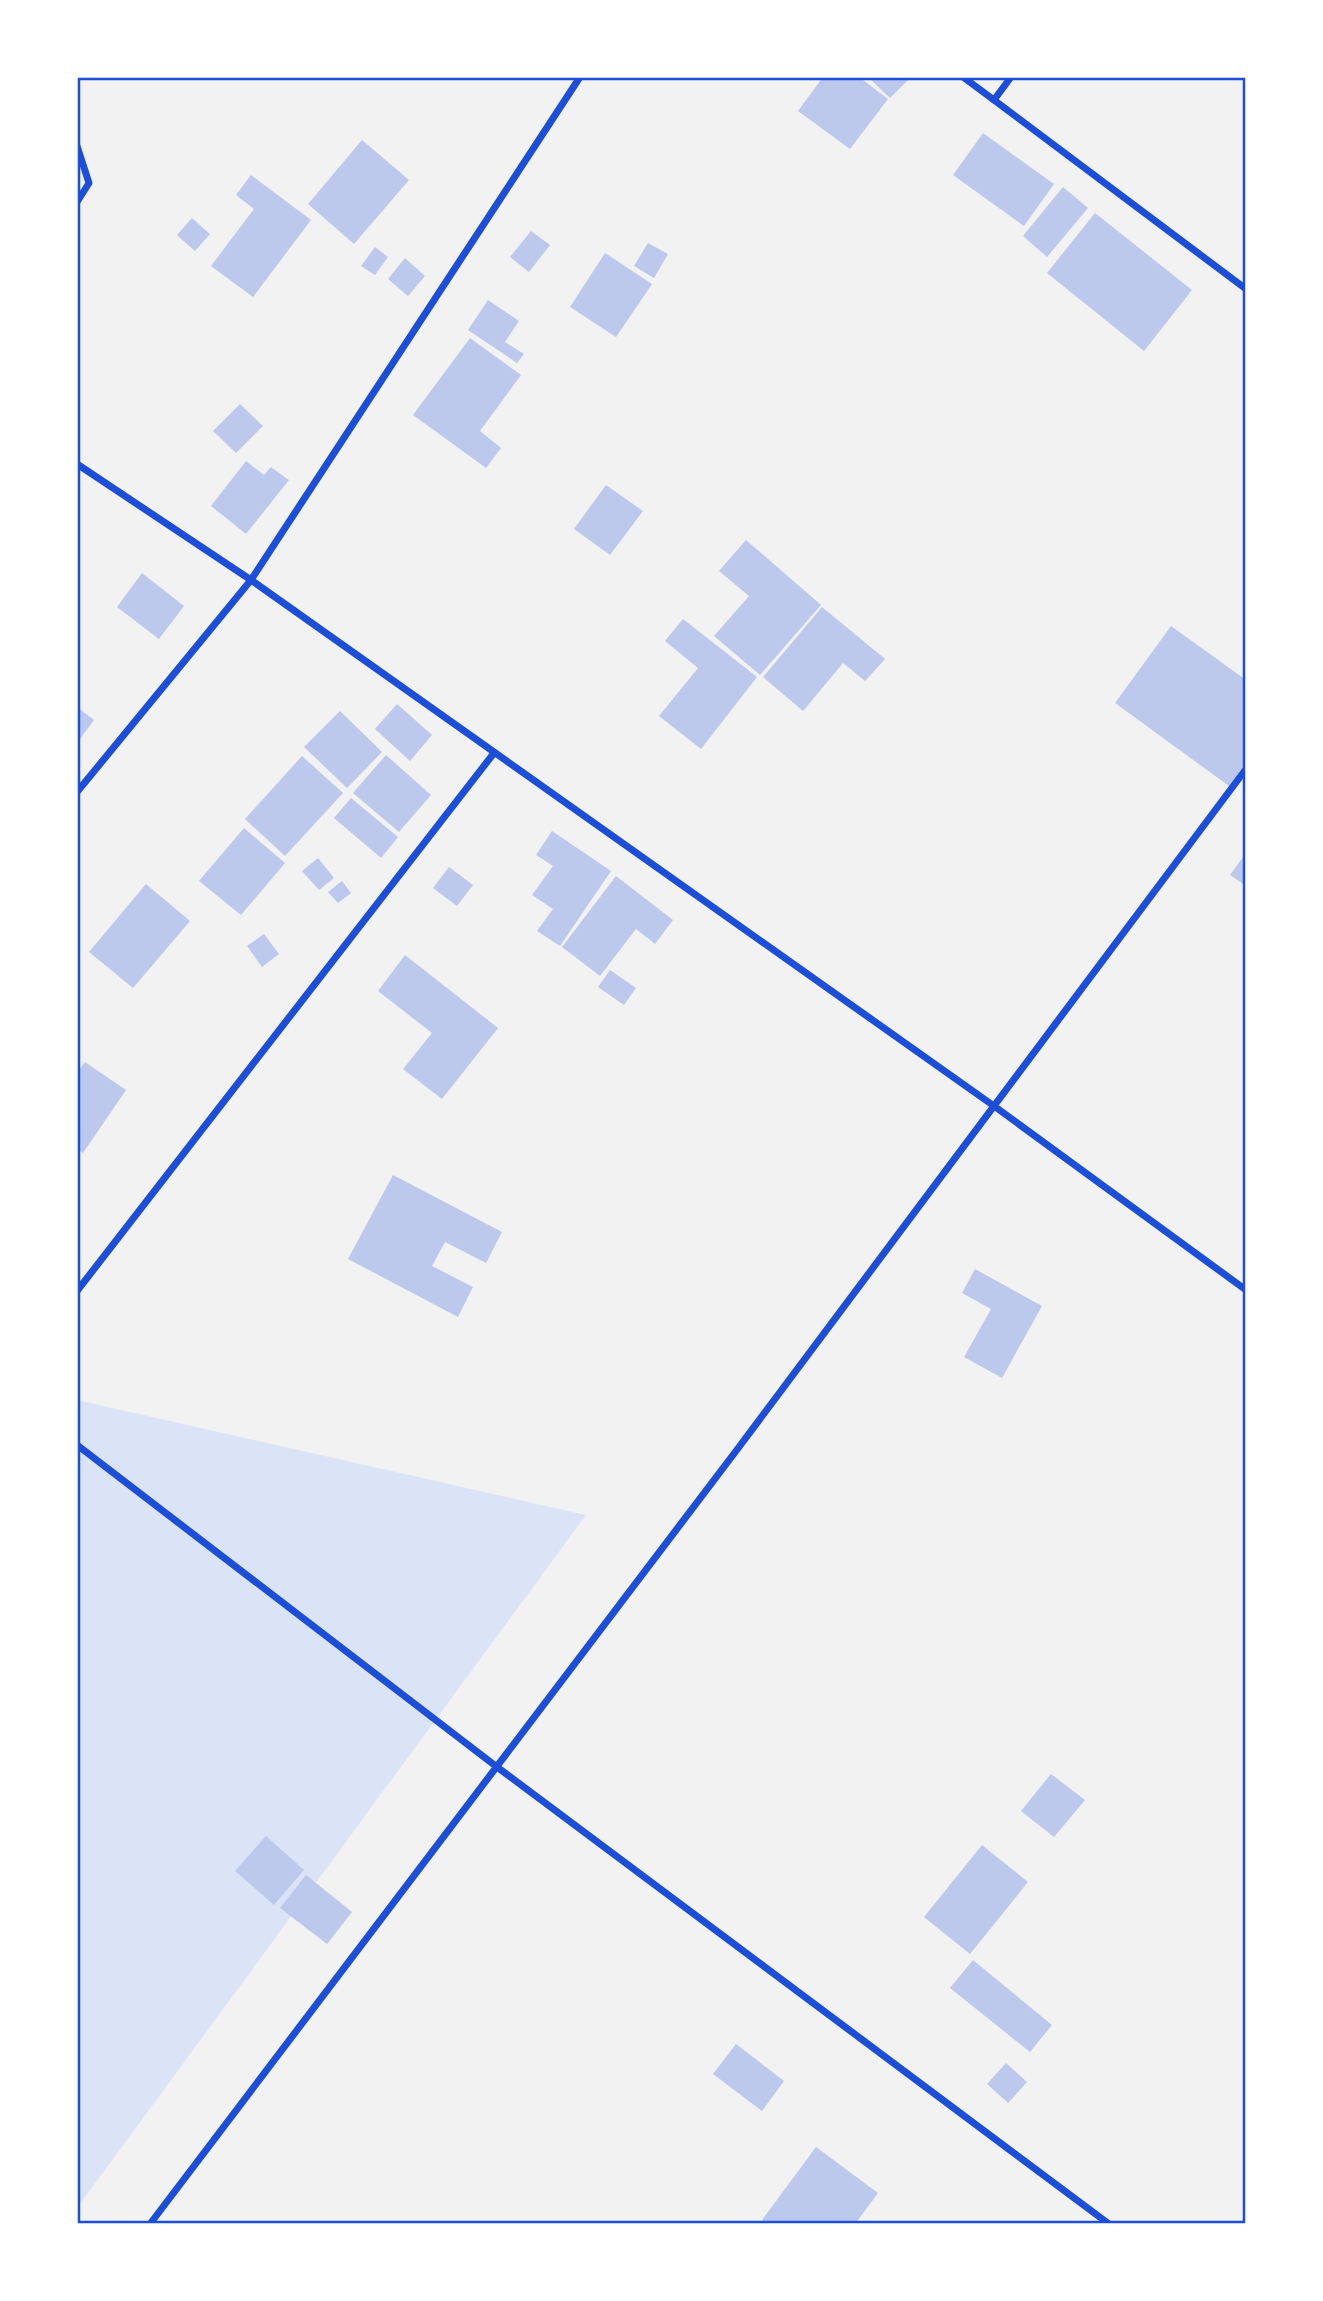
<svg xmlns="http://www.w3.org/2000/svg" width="1323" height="2301" viewBox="0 0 1323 2301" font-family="'Asap Condensed',sans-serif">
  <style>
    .green { fill: #dbe4f7 }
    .building { fill: #bdc9ec }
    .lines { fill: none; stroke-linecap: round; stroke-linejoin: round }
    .minor { stroke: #1d4ed8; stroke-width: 7 }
    .neatline { fill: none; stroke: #1d4ed8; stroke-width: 2.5 }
  </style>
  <rect width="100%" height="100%" fill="#f2f2f2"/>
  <polygon class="green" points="77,1400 586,1515 77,2208"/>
  <g class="building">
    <polygon points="823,77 859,77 888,99 850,149 798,111"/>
    <polygon points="872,77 908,77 909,79 890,98 870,79"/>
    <polygon points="983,133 1054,184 1024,226 953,175"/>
    <polygon points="362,140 409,180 354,244 308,204"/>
    <polygon points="251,175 311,220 253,297 211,266 254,209 236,195"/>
    <polygon points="1063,187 1088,208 1047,257 1023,236"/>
    <polygon points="1095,213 1192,290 1144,351 1047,273"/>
    <polygon points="192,218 210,234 195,251 177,235"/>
    <polygon points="531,231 550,245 529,272 510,257"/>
    <polygon points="648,243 668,254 654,278 634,266"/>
    <polygon points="375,247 388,257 375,275 361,266"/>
    <polygon points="605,253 652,284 616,337 570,307"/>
    <polygon points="405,258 425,276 408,296 388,279"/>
    <polygon points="488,300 519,321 505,342 524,354 517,363 468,330"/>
    <polygon points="470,338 521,375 480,431 501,448 486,468 413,415"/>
    <polygon points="240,404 263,426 236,453 213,431"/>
    <polygon points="246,461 264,475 271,467 289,480 246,534 211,506"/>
    <polygon points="606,485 643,511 610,555 574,529"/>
    <polygon points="746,540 821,605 760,675 714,636 749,596 719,571"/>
    <polygon points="142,573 184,606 159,639 117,607"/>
    <polygon points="822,607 885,659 865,681 843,663 803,711 763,677"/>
    <polygon points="683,619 757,677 701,749 659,716 698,668 665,641"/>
    <polygon points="1171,626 1246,680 1246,763 1229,786 1115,703"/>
    <polygon points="397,704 432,735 410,761 375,729"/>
    <polygon points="77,707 94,720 80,739 77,737"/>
    <polygon points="340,711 382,752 347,788 304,747"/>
    <polygon points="386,755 431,795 399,832 353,793"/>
    <polygon points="302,756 343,793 285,856 245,819"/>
    <polygon points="351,798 398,837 381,858 334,818"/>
    <polygon points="244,828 285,863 241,915 199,881"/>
    <polygon points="552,831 611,871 560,946 537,931 553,909 532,895 553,866 536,855"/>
    <polygon points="1246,853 1246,886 1230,875"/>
    <polygon points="318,858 334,878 319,890 302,871"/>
    <polygon points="449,867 473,885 457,906 433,888"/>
    <polygon points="616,876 673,920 655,944 636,929 600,976 562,947"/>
    <polygon points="342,881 351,893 338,903 328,892"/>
    <polygon points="146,884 190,921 133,988 89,952"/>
    <polygon points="264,934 279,954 262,967 247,946"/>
    <polygon points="405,955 498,1028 442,1099 403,1069 432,1033 378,991"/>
    <polygon points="610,970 636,988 624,1005 598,987"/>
    <polygon points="85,1062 126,1090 83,1153 77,1149 77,1073"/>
    <polygon points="393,1175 502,1232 486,1263 445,1242 432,1266 473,1287 458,1317 348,1259"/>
    <polygon points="975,1269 1042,1306 1002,1378 964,1357 991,1309 962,1293"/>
    <polygon points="1051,1774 1085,1800 1054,1837 1021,1811"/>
    <polygon points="266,1836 304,1870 274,1905 235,1871"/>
    <polygon points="982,1845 1028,1882 970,1954 924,1917"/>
    <polygon points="306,1875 352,1912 327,1944 280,1908"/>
    <polygon points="973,1960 1052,2025 1030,2052 950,1988"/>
    <polygon points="736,2044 784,2081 762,2111 713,2074"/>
    <polygon points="1006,2063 1027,2082 1008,2103 987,2084"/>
    <polygon points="816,2147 878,2193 855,2224 767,2224 762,2220"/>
  </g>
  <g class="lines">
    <g class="minor">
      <polyline points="580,77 251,580 994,1106 1246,1290"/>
      <polyline points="963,77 994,100"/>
      <polyline points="1011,77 994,100 1246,289"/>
      <polyline points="77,146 89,183 77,202"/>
      <polyline points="77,464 251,580 77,792"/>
      <polyline points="77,1291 494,753"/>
      <polyline points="77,1445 497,1767 1109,2224"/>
      <polyline points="150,2224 736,1451 1246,769"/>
    </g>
  </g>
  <rect width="1323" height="2301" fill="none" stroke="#ffffff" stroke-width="158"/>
  <rect x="79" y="79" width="1165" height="2143" class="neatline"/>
</svg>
